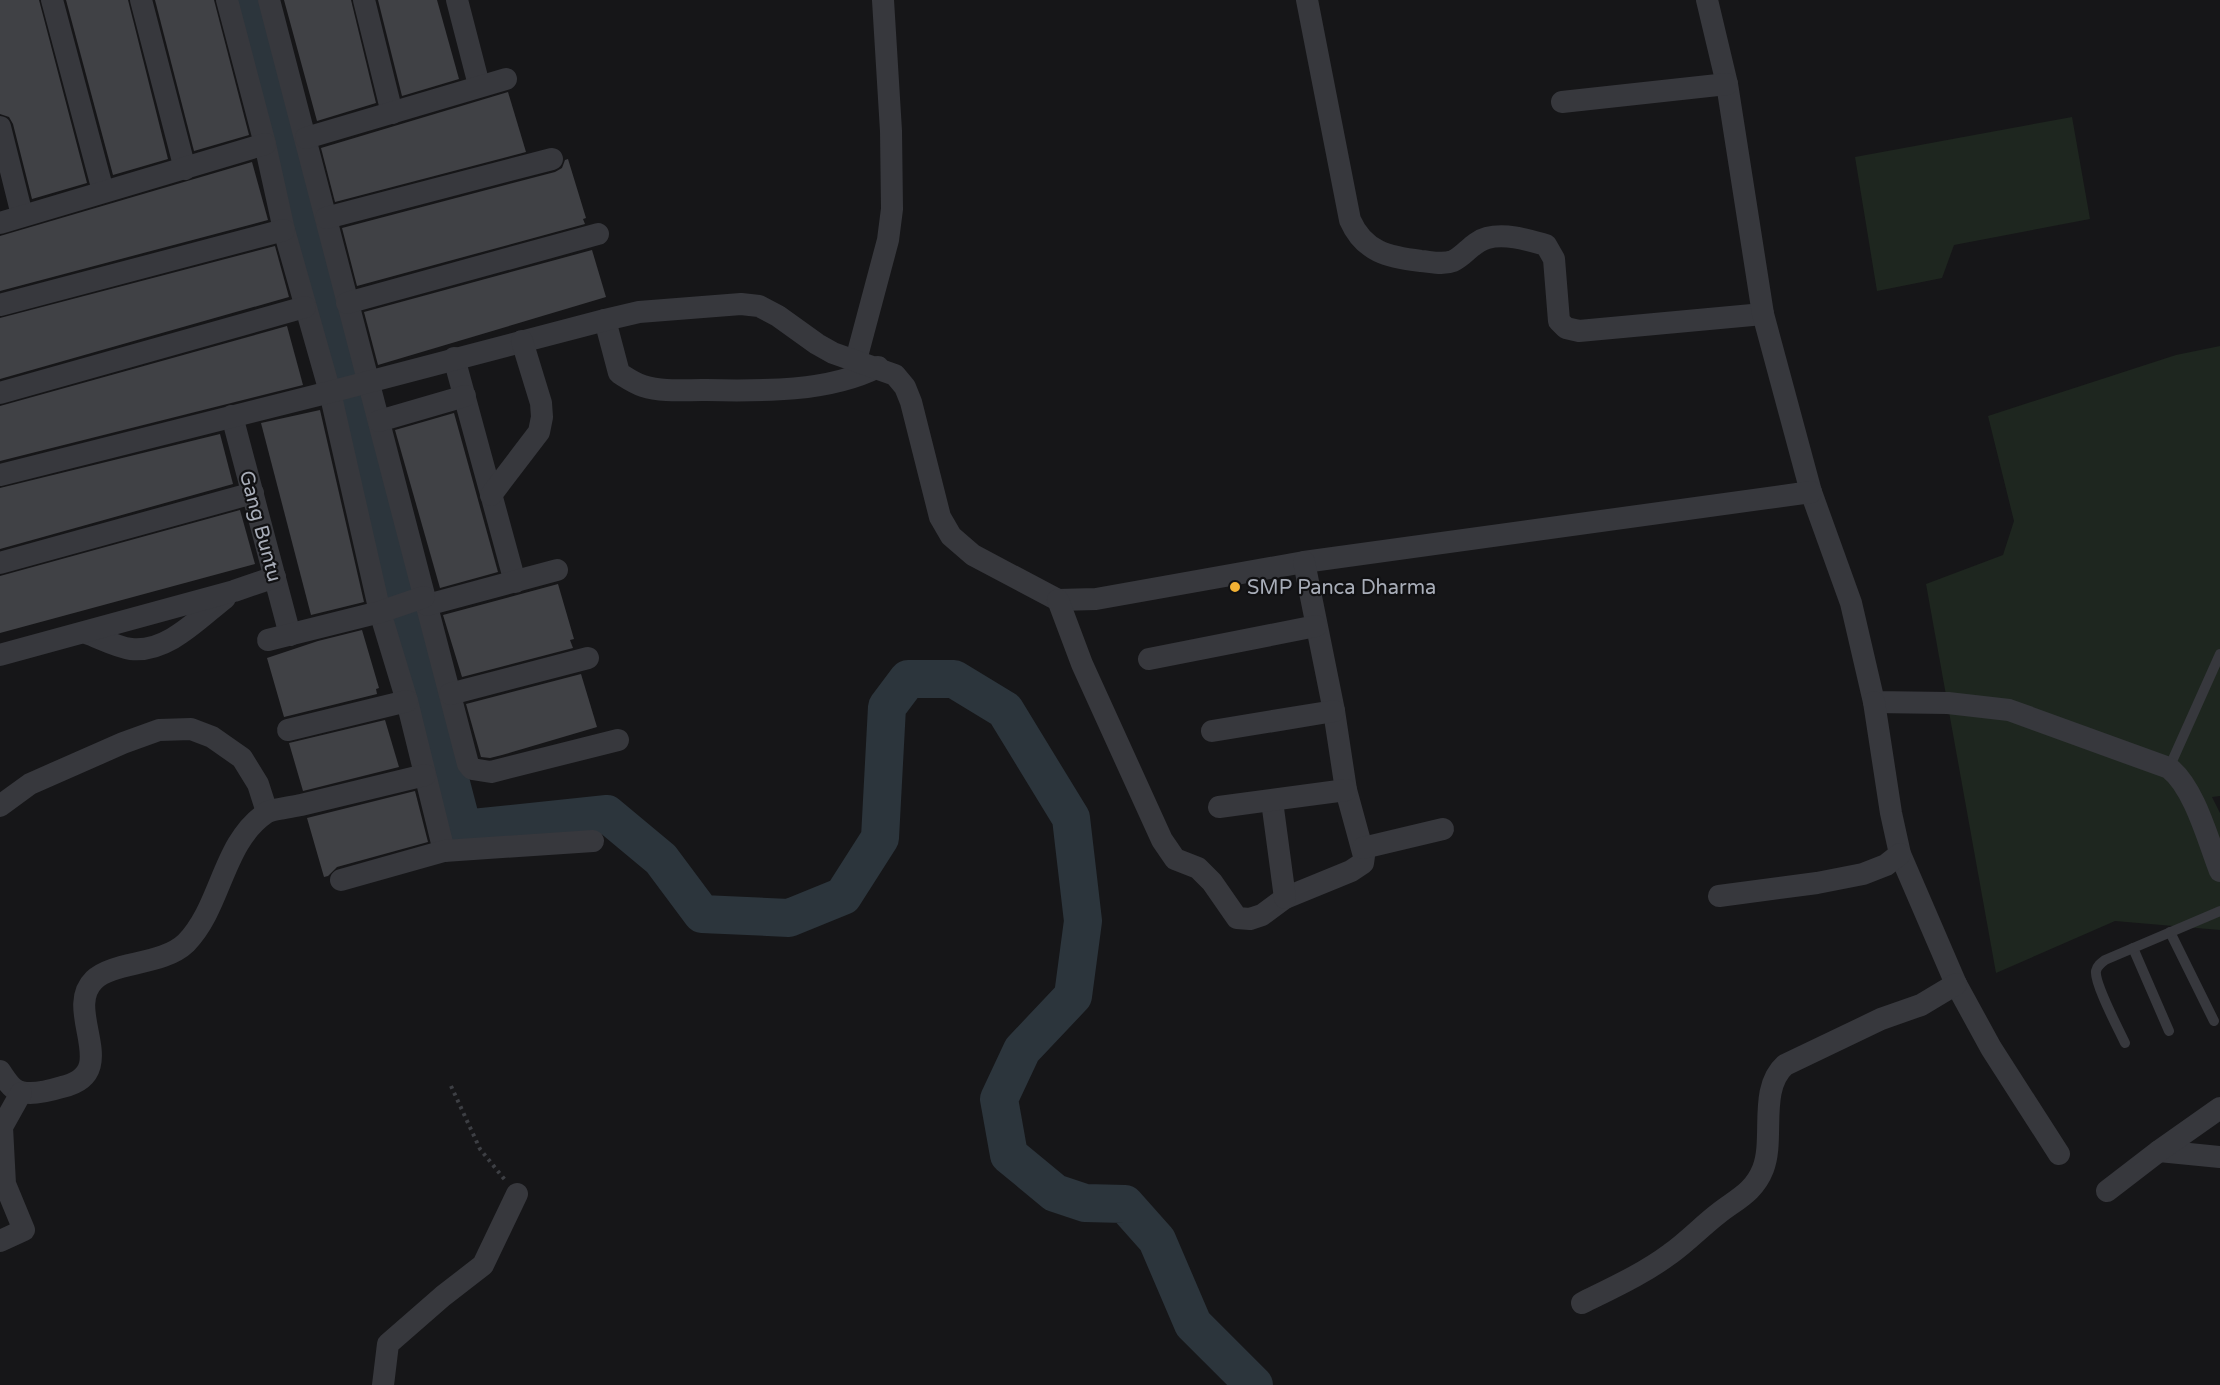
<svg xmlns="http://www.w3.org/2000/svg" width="2220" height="1385" viewBox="0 0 2220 1385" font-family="'Varela Round',sans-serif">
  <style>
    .green { fill: #1e261f }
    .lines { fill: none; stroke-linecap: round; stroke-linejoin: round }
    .river { stroke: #2c353c; stroke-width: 38 }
    .building { fill: #404145 }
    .path { stroke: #3d3f44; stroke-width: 4; stroke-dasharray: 3 4.5; stroke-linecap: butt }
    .lane { stroke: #37383d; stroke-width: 10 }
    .street { stroke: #37383d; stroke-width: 22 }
    .poi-dot { fill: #f2b134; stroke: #111113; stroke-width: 2 }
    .labels { text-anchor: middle; stroke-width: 4.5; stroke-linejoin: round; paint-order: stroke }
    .street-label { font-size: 20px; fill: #a8adb8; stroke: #111113 }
    .poi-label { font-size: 20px; fill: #a8adb8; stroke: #111113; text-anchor: start }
  </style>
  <rect width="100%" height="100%" fill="#161618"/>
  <g class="green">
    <polygon points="2072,117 2090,219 1954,245 1942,278 1877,291 1855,157"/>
    <polygon points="2220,346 2220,796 2212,797 2220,813 2220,930 2115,921 1996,973 1926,584 2003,555 2014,521 1988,416 2176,355"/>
  </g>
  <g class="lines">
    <polyline class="river" points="244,0 355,416 463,829 607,814 661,859 702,914 789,918 843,896 880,838 887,707 908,679 954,679 1005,710 1071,818 1083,921 1073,996 1022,1050 999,1099 1009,1155 1055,1193 1085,1203 1125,1204 1157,1240 1193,1324 1254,1385"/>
  </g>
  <g class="building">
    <polygon points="0,0 39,0 87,183 32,199 13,124 9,117 0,114"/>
    <polygon points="66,0 128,0 168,159 113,175"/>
    <polygon points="155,0 214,0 249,135 194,151"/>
    <polygon points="284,0 351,0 376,103 317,121"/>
    <polygon points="378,0 437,0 459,79 402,96"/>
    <polygon points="508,92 526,152 335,202 321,148"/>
    <polygon points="568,159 586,218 583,219 585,224 357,286 342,228 555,172 562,168 565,160"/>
    <polygon points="252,162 268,220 0,291 0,236"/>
    <polygon points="275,246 289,297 0,379 0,318"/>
    <polygon points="592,250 606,297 378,365 364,312"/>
    <polygon points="287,326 303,385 0,461 0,406"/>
    <polygon points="320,410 364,602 311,615 261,423"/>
    <polygon points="454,413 498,572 440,588 395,430"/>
    <polygon points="220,434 233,484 0,549 0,488"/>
    <polygon points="240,510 255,564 0,633 0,576"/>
    <polygon points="558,584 574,639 570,640 573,648 462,677 443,615"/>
    <polygon points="362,630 379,688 376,689 377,694 284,717 267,658 318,641"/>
    <polygon points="581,674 597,727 502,755 490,758 481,757 466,704"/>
    <polygon points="385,720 399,767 303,791 289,743"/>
    <polygon points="415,791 428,842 337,867 328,876 324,877 307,818"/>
  </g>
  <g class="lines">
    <polyline class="path" points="451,1086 480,1149 505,1180"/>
    <g class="lane">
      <polyline points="2169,768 2220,654"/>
      <polyline points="2170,932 2214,1021"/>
      <polyline points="2133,948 2169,1031"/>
      <path d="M2125,1043C2119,1030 2094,983 2096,971C2097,966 2101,963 2105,960L2220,911"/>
    </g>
    <g class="street">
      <polyline points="52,0 103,191"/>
      <polyline points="141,0 185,169"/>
      <polyline points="227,0 265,144 284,230 330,392 380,612 407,701 444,851"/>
      <polyline points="269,0 468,764 472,769 491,772 618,740"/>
      <polyline points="364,0 392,113"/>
      <polyline points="457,0 479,85"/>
      <path d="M1307,0L1350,220C1364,252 1388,257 1421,261C1432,262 1443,265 1453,261C1466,255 1472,242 1487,238C1506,233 1528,240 1546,245L1554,259L1559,321L1566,328L1579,331L1763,314"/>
      <path d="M1707,0L1727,84L1763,314L1811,492L1851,603L1874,702L1948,703L2009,710L2169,768C2194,787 2208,840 2220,871"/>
      <polyline points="1562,102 1727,84"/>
      <polyline points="0,127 22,215"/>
      <polyline points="306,138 506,79"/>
      <polyline points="326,218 552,159"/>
      <polyline points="0,223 265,144"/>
      <polyline points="347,303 598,234"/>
      <polyline points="0,305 284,230"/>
      <path d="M605,320L619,373C627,378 634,383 643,386C662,392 683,390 702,390C758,391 827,393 878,367"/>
      <polyline points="454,358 515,582"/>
      <polyline points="856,360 888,240 892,209 891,131 883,0"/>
      <polyline points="0,393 305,307"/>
      <polyline points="232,416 290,635"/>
      <polyline points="379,421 465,396"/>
      <polyline points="0,475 330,392 605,320 639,312 741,304 759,306 778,316 817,344 833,353 895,375 905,387 911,402 940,517 951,536 973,555 1058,600 1096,599 1304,562 1811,492"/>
      <polyline points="491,495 539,432 542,417 541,403 522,341"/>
      <polyline points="0,563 253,493"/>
      <polyline points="1058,600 1082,664 1162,840 1175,859 1198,868 1212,882 1237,918 1250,919 1262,915 1285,898 1351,871 1363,863 1364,856 1346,790 1334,711 1304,562"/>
      <polyline points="427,605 557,570"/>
      <path d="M86,633C100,638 116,647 131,649C167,653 198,619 225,598"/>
      <polyline points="268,640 380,612 424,597"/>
      <polyline points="0,655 234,591 275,577"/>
      <polyline points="1149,659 1316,626"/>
      <polyline points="450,694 588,658"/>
      <polyline points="1874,702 1891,813 1900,854 1956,984 1991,1048 2059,1154"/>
      <polyline points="288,730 407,701"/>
      <polyline points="1212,731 1334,711"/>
      <polyline points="1272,801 1285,898"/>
      <polyline points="0,806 30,784 123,743 159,730 191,729 212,737 242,758 258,784 267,812"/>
      <polyline points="1219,807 1346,790"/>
      <polyline points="1363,848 1443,829"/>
      <polyline points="341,880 444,851 593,841"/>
      <polyline points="1719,896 1817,883 1863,874 1886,865 1900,854"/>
      <path d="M0,1071C9,1084 13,1093 30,1093C41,1093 52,1090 62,1087C124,1073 62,1011 94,980C113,961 162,966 186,943C222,906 222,843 266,813C272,809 292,807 301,805C342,795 384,785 425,775"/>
      <polyline points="2159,1151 2220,1157"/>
      <polyline points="2107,1191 2159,1151 2220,1108"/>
      <polyline points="0,1241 24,1230 5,1184 2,1127 21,1093"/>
      <path d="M1582,1303C1612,1288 1643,1274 1670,1254C1687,1242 1702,1226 1719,1213C1737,1199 1754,1192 1763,1169C1775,1139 1758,1089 1785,1065L1881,1019L1921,1005L1956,984"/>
      <polyline points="383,1385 388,1344 443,1296 483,1265 517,1194"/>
    </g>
  </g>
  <circle class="poi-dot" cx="1235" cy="587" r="6"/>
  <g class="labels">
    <g class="street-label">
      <text transform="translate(261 526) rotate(75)" y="7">Gang Buntu</text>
    </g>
    <g class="poi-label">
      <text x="1247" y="594">SMP Panca Dharma</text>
    </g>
  </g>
</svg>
